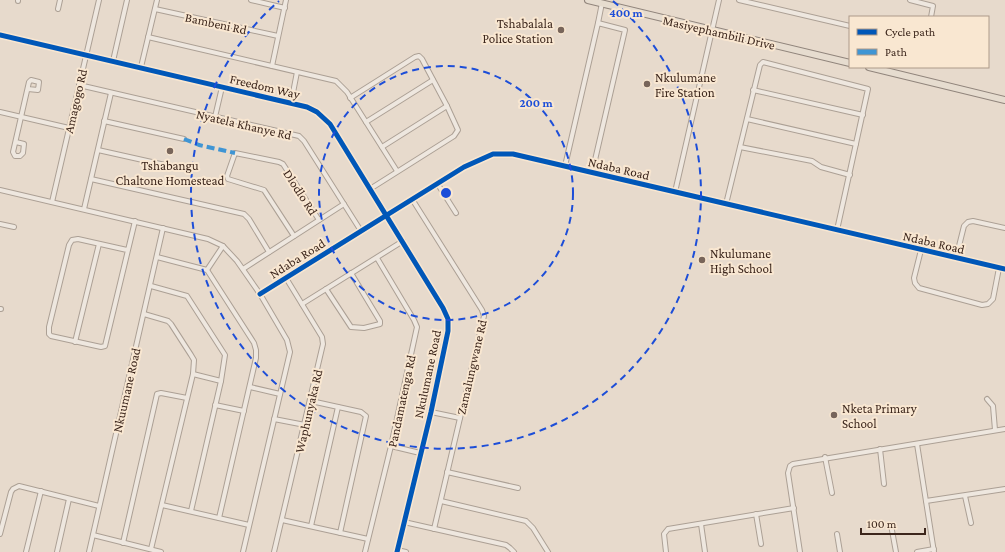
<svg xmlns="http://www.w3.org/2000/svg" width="1005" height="552" viewBox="0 0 1005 552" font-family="'Crimson Pro',serif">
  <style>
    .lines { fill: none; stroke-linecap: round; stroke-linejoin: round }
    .minor-casing { stroke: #aca095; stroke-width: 6 }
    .primary-casing { stroke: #91857c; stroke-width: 8 }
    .minor { stroke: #eee7df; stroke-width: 4 }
    .primary { stroke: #e6dccf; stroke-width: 6 }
    .quiet { stroke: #3f95d4; stroke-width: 4; stroke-dasharray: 8 4; stroke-linecap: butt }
    .cycleway-casing { stroke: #f9e7d1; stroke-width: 8 }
    .cycleway { stroke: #0057b8; stroke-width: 5 }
    .ring { fill: none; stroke: #1d4ed8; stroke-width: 2; stroke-dasharray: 7 5 }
    .poi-dot { fill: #78655a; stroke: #f9e7d1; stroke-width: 1.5 }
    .labels { text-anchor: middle; stroke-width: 4; stroke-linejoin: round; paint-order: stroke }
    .street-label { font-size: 13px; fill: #3c261c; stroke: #f9e7d1 }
    .poi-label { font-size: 13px; fill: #3c261c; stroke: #f9e7d1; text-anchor: start }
    .centre { fill: #1d4ed8; stroke: #f9e7d1; stroke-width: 2 }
    .ring-label { font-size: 12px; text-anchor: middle; font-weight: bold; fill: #1d4ed8; stroke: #f9e7d1; stroke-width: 4; stroke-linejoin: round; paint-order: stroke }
  </style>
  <rect width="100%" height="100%" fill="#e7dacc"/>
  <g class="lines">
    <defs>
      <g id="minor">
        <polyline points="251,0 285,8"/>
        <polyline points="739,0 850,26"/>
        <polyline points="910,0 933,6 931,17"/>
        <polyline points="18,1 18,0"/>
        <polyline points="58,9 60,0"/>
        <polyline points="155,9 278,36"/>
        <polyline points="598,23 602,3"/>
        <polyline points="0,35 307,107 317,112 330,124 443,308 448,319 448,331 431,412 397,552"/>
        <polyline points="148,37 336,81 347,92 397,171"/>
        <polyline points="113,61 127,0"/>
        <polyline points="272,66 286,0"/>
        <polyline points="141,67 157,0"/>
        <polyline points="79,85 299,136 304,141 361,231"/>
        <polyline points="753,90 863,115"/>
        <polyline points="350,98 415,57 419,56 422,59 447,106 458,130 454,136 370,189"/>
        <polyline points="291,103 297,72"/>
        <polyline points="0,112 69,128"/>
        <polyline points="215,117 222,87"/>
        <polyline points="747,119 856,144"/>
        <polyline points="104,121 184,139"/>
        <polyline points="366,122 433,80"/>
        <polyline points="16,142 24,144 23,153 20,156 15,156 13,152 29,82 31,80 39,82 38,90 28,89"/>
        <polyline points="382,147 447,106"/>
        <polyline points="740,147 812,161 821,167 850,175"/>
        <polyline points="98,150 174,167"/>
        <polyline points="565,166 598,23 625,30 592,173"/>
        <polyline points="91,179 244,214 249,219 269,252"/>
        <polyline points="437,183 456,213"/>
        <polyline points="0,190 208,239 223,246 237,261 260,294 287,340 290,352 243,552"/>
        <polyline points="675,192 719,0"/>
        <polyline points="412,199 482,310 484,316 434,529"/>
        <polyline points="52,202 99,0"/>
        <polyline points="726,204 760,65 763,62 868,89 837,230"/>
        <polyline points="84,209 111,93"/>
        <polyline points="0,224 14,227"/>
        <polyline points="294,236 264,190 228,179 227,176 235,153 279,162 283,164 319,220"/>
        <polyline points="127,250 78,239 72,240 69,245 49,327 49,334 51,336 101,347 105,346 135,221"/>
        <polyline points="921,250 914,278 915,283 919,288 982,305 988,304 993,299 999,268"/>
        <polyline points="157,257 207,270 254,343 256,350 256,358 219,518"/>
        <polyline points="956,258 964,226 968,222 973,221 1005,228"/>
        <polyline points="243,269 344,204"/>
        <polyline points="207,270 223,246"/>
        <polyline points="151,286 187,296 225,355 221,381 191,511"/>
        <polyline points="326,289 351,327 364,328 380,324 380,321 351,273"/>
        <polyline points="260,294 464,167 493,154 513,154 1005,269"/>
        <polyline points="302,304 403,241"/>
        <polyline points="0,309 1,309"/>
        <polyline points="144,314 168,321 171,324 191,355 194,360 193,374 151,549"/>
        <polyline points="75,342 99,244"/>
        <polyline points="193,374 221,381"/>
        <polyline points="250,387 280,394"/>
        <polyline points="987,399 993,406 995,430"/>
        <polyline points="311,401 361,412 366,416 340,533"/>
        <polyline points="215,405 244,411"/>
        <polyline points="431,412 460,418"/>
        <polyline points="274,419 305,425"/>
        <polyline points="917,444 934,552"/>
        <polyline points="391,446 420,453"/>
        <polyline points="880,449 884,484"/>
        <polyline points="825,457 832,493"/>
        <polyline points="447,472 518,488"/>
        <polyline points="965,496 971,523"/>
        <polyline points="441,501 526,521 533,528 548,552"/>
        <polyline points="926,501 1005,489"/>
        <polyline points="162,505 249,525"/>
        <polyline points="756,514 761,544"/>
        <polyline points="282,520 368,539"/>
        <polyline points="404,522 506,545 510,548 514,552"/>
        <polyline points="701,524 705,552"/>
        <polyline points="891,525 896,552"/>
        <polyline points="311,526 338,407"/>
        <polyline points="0,534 11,492 13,489 19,486 99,506"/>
        <polyline points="837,534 840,552"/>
        <polyline points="93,535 161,552"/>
        <polyline points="123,543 157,394 161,393 187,398"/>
        <polyline points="397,550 406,552"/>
        <polyline points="26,552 41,491"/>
        <polyline points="57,552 69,499"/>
        <polyline points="89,552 163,228"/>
        <polyline points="274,552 323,344 322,337 286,278"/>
        <polyline points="365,552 391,446 417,327 414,320 377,258"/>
        <polyline points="666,552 664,534 668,529 794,508"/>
        <polyline points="800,552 788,473 790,466 793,464 1005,429"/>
        <polyline points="917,552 934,549"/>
      </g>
      <g id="primary">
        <polyline points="588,0 850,63"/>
        <polyline points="869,67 1005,100"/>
      </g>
    </defs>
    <use href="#minor" class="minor-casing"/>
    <use href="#primary" class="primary-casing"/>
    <use href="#minor" class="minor"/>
    <use href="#primary" class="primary"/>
    <polyline class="quiet" points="184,139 199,145 235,153"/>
    <defs>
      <g id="cycleway">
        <polyline points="0,35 307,107 317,112 330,124 443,308 448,319 448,331 431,412 397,552"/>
        <polyline points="260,294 464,167 493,154 513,154 1005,269"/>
      </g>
    </defs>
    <use href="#cycleway" class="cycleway-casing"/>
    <use href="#cycleway" class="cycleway"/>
  </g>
  <g class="ring">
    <circle cx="446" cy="193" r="127"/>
    <path d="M613 1A255 255 0 1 1 279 1"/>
  </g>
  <g class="poi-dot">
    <circle cx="561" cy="30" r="4"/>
    <circle cx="647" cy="84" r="4"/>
    <circle cx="170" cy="151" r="4"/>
    <circle cx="702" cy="260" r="4"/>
    <circle cx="834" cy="415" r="4"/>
  </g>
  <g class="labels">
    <g class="street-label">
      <text transform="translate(216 23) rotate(12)" y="5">Bambeni Rd</text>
      <text transform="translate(719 32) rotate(13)" y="5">Masiyephambili Drive</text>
      <text transform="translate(265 86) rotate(13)" y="5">Freedom Way</text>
      <text transform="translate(75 101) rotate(-77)" y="5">Amagogo Rd</text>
      <text transform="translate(244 124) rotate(13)" y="5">Nyatela Khanye Rd</text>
      <text transform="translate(619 168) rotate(13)" y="5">Ndaba Road</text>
      <text transform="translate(301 192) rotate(57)" y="5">Dlodlo Rd</text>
      <text transform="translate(934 242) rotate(13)" y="5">Ndaba Road</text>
      <text transform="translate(297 258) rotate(-32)" y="5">Ndaba Road</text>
      <text transform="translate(471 367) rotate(-77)" y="5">Zamalungwane Rd</text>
      <text transform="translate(427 374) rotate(-78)" y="5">Nkulumane Road</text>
      <text transform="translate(126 390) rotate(-77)" y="5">Nkuumane Road</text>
      <text transform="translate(401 401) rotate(-78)" y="5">Pandamatenga Rd</text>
      <text transform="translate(308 411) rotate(-77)" y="5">Waphunyaka Rd</text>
    </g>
    <g class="poi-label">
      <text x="553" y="28" text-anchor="end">Tshabalala<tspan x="553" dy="15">Police Station</tspan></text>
      <text x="655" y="82">Nkulumane<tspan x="655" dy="15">Fire Station</tspan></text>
      <text x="170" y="170" text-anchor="middle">Tshabangu<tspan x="170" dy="15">Chaltone Homestead</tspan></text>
      <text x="710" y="258">Nkulumane<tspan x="710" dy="15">High School</tspan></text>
      <text x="842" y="413">Nketa Primary<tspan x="842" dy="15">School</tspan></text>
    </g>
  </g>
  <circle cx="446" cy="193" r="6" class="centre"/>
  <g class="ring-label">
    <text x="626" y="17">400 m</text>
    <text x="536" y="107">200 m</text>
  </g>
  <rect x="849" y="16" width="140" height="52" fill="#f9e7d1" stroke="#ad9a89"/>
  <rect x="857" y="29" width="20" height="6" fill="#0057b8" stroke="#ad9a89"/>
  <text x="885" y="36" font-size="12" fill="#3c261c">Cycle path</text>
  <rect x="857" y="49" width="20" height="6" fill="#3f95d4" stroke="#ad9a89"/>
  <text x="885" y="56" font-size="12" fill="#3c261c">Path</text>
  <path d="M861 528v6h64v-6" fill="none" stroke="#3c261c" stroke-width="2"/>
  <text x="867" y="528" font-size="12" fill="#3c261c" stroke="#f9e7d1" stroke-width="3" paint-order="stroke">100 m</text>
</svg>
